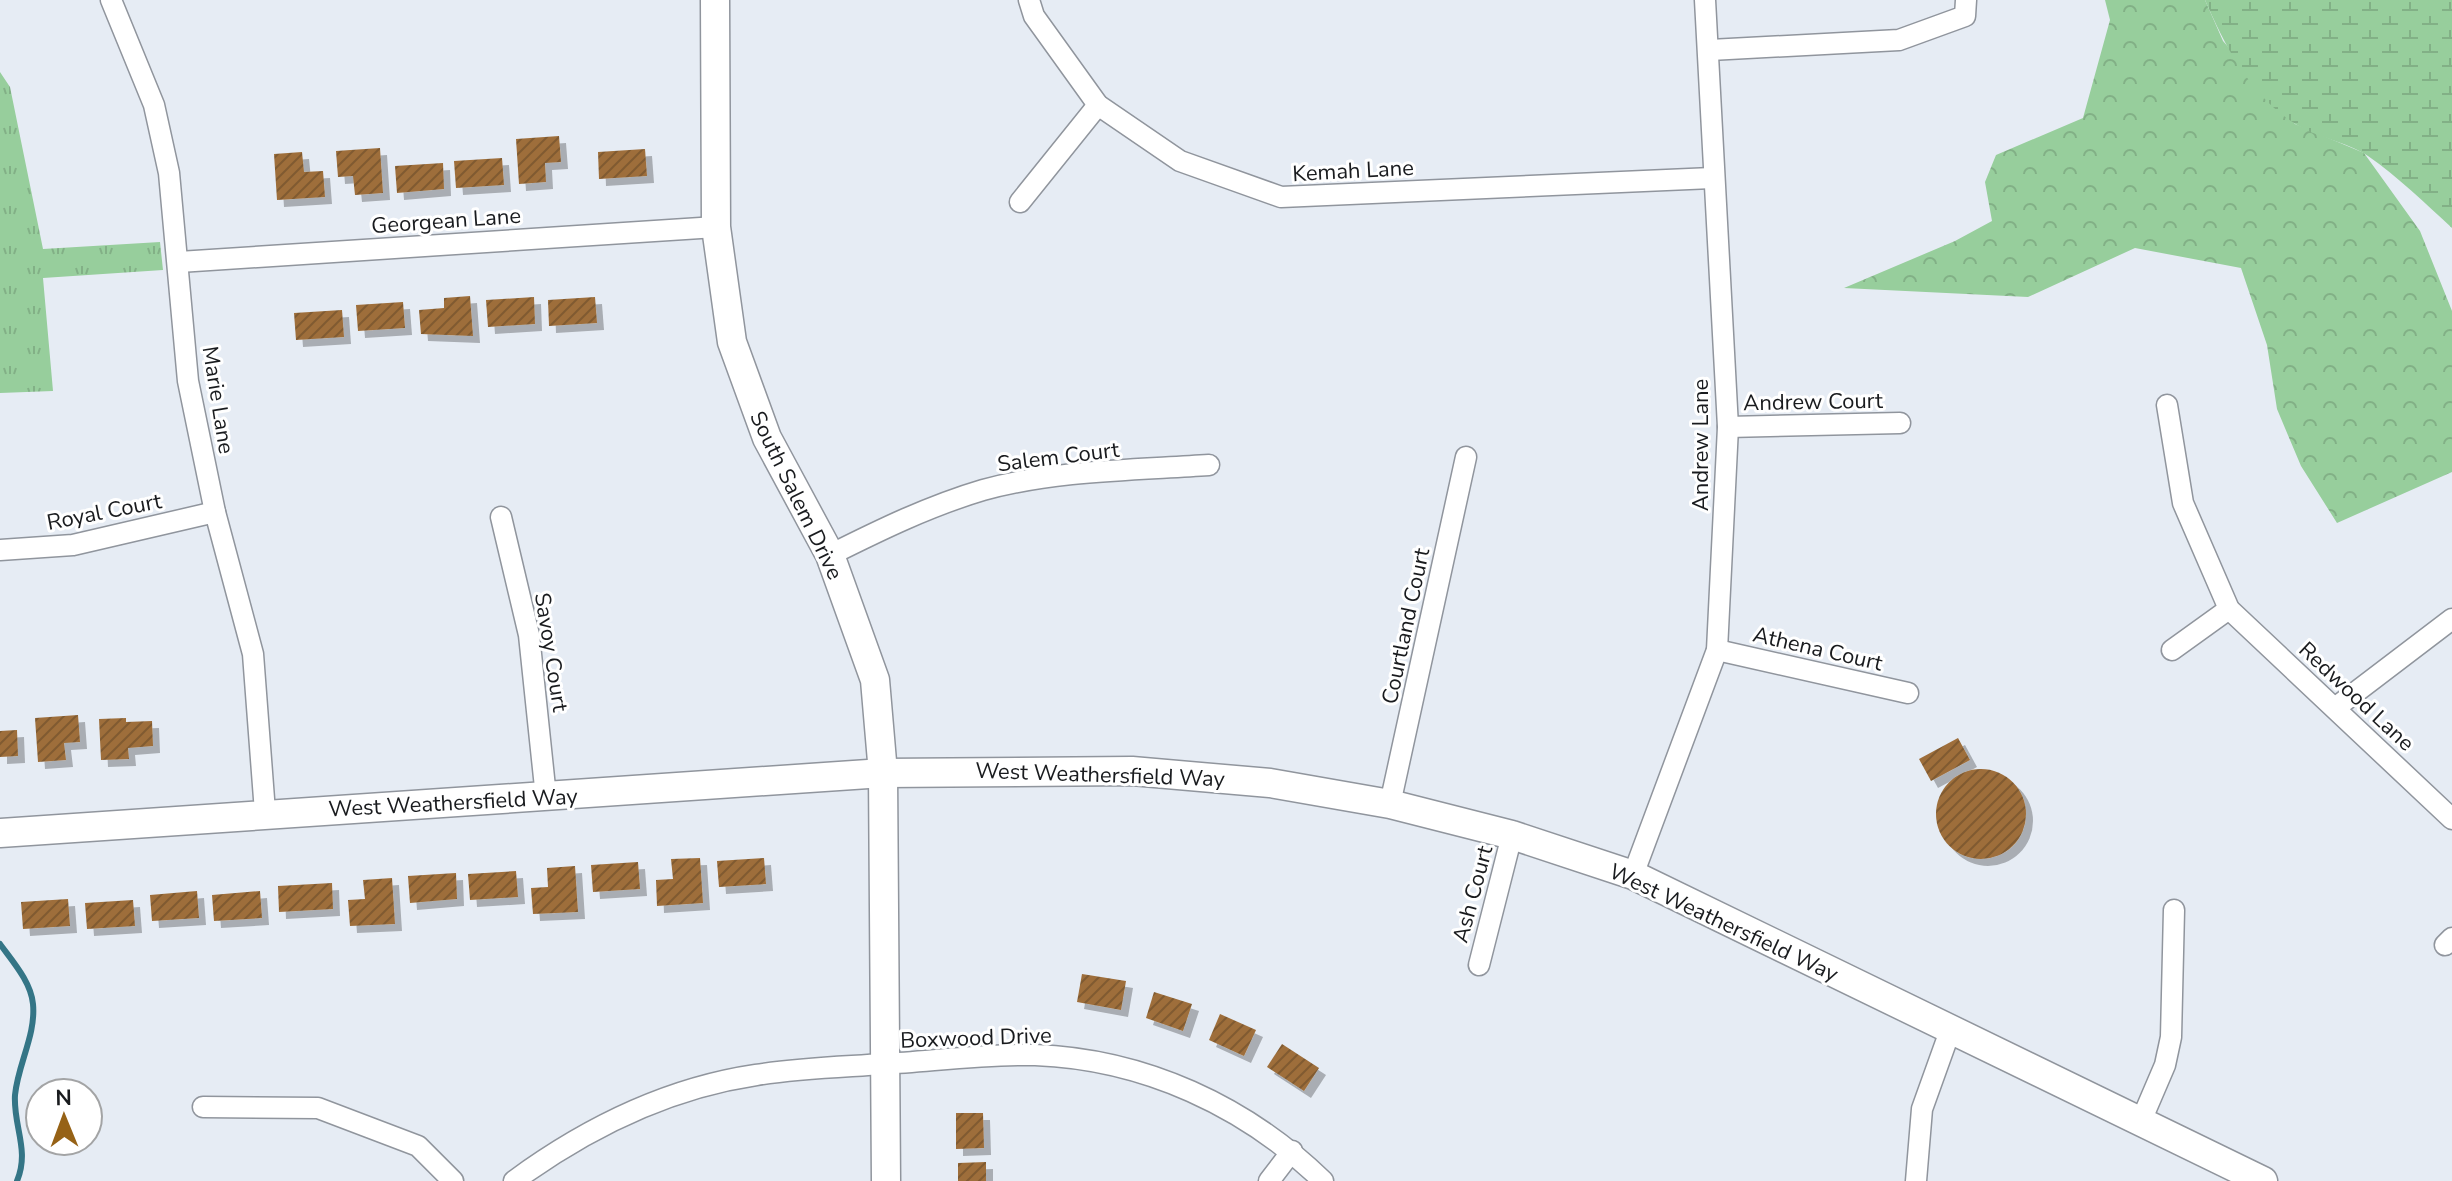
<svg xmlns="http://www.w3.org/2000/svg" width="2452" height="1181" viewBox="0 0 2452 1181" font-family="'Nunito Sans',sans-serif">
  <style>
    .grass { fill: url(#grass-tufts) }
    .forest { fill: url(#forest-crowns) }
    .wetland { fill: url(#wetland-marsh) }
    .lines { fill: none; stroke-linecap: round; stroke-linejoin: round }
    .stream { stroke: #347586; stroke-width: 6 }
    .building { fill: url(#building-hatch); filter: url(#shadow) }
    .street-casing { stroke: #90959d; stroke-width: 23 }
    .secondary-casing { stroke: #90959d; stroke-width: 31 }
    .street { stroke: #fff; stroke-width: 20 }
    .secondary { stroke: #fff; stroke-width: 28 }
    .labels { text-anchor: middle; stroke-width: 6; stroke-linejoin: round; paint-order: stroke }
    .street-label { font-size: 22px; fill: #191b1e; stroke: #fff }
  </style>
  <defs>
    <pattern id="grass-tufts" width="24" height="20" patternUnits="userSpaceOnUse" patternTransform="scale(2)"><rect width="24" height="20" fill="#97ce9c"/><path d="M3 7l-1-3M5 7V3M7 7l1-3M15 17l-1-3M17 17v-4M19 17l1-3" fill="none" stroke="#82b086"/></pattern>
    <pattern id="forest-crowns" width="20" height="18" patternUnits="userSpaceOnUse" patternTransform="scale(2)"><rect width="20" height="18" fill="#97ce9c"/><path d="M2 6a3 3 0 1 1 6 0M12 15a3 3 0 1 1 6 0" fill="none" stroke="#82b086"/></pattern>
    <pattern id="wetland-marsh" width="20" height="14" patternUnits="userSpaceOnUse" patternTransform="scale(2)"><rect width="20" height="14" fill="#97ce9c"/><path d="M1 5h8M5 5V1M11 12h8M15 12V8" fill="none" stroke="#82b086"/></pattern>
    <pattern id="building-hatch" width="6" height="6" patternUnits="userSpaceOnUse" patternTransform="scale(2)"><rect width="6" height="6" fill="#9e6e3a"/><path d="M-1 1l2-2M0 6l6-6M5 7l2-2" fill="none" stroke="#805a30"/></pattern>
    <filter id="shadow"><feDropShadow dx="7" dy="7" stdDeviation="0" flood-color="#0004"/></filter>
  </defs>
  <rect width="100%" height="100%" fill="#e6ecf4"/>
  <polygon class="grass" points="0,72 10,87 43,249 160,242 163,270 43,278 53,391 0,393"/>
  <polygon class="forest" points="2105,0 2205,0 2223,41 2295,124 2364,153 2420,231 2452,311 2452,472 2337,523 2301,466 2277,409 2267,345 2241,268 2135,248 2028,297 1844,288 1955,241 1992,221 1985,182 1996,155 2083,118 2110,20"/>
  <path class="wetland" d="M2205,0H2452V228C2425,203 2398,177 2368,156C2346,141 2316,138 2294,123C2250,95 2225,46 2205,0Z"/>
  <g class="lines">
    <path class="stream" d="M0,944C13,962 31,982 33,1004C36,1035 18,1064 15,1095C13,1126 30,1150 17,1181"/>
  </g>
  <g class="building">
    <polygon points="559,136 561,162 545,163 546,182 519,184 516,139"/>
    <polygon points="380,148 383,193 355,195 353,176 338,177 336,151"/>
    <polygon points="645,149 647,176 599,179 598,152"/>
    <polygon points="302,152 304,172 323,171 325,197 277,200 274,154"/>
    <polygon points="502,158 504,185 456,188 454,161"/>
    <polygon points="443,163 444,189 397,193 395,166"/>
    <polygon points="470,296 473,336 421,334 419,310 444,308 444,298"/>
    <polygon points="534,297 535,324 488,327 486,300"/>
    <polygon points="595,297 597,323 549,326 548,300"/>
    <polygon points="403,302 405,328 358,331 356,305"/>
    <polygon points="342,310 344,337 296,340 294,313"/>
    <polygon points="78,715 80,742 64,743 66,760 38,762 35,718"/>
    <polygon points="126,718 126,722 152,721 153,746 128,748 129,759 101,760 99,719"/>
    <polygon points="17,730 18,756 0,757 0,731"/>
    <polygon points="1958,738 1970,760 1931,781 1919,759"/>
    <circle cx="1981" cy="814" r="45"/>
    <polygon points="700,858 703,903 657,906 656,880 673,879 671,859"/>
    <polygon points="764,858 766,884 719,887 717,861"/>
    <polygon points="638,862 640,889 593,892 591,865"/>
    <polygon points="575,866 578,912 533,914 531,888 548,887 547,868"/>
    <polygon points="516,871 518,897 470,900 468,874"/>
    <polygon points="456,873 457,899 410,903 408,876"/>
    <polygon points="392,878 395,924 350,926 348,900 365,899 363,880"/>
    <polygon points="332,883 333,909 279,912 278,886"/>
    <polygon points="197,891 199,918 152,921 150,895"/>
    <polygon points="260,891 262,918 214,921 212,895"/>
    <polygon points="68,899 70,926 23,929 21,902"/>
    <polygon points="133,900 135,926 87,929 85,903"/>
    <polygon points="1082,974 1126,981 1121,1010 1077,1002"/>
    <polygon points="1154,992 1192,1004 1183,1031 1146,1018"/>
    <polygon points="1220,1014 1256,1030 1244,1056 1209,1040"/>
    <polygon points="1282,1044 1319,1068 1304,1091 1267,1067"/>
    <polygon points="956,1113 983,1113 984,1148 956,1149"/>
    <polygon points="986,1162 986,1181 958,1181 958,1163"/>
  </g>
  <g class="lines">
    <defs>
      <g id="street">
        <polyline points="111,0 154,105 169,173 188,381 215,512 253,654 265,812"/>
        <polyline points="1029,0 1034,16 1098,105 1180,161 1281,197 1712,178"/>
        <polyline points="1710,50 1899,40 1965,16 1966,0"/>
        <polyline points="1020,202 1098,105"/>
        <polyline points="179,262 716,227"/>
        <polyline points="2167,405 2183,503 2229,609 2452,819"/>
        <polyline points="1728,427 1900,423"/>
        <polyline points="501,517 529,635 546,797"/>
        <polyline points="0,550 73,545 215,512"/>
        <path d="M830,555C880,530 929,506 983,490C1055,470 1135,470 1209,465"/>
        <polyline points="1717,650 1908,693"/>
        <polyline points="2172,650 2229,609"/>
        <polyline points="2335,708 2452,619"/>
        <polyline points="1390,804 1466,457"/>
        <polyline points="1633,875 1717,650 1728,427 1705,0"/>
        <polyline points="2445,945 2452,938"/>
        <polyline points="1479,965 1512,835"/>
        <polyline points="203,1107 318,1108 418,1146 453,1181"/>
        <polyline points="2141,1121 2165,1065 2171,1037 2174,910"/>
        <path d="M514,1181C585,1129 668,1088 756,1075C798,1068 841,1067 884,1064C934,1061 985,1054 1035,1055C1144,1059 1246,1106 1323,1181"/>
        <polyline points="1269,1181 1292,1151"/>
        <polyline points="1916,1181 1922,1109 1950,1031"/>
      </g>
      <g id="secondary">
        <polyline points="715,0 716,227 732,342 767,438 830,555 875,680 883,773 886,1181"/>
        <polyline points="0,833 883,773 1132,771 1270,783 1390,804 1512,835 1633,875 2263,1181"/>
      </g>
    </defs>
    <use href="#street" class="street-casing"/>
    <use href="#secondary" class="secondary-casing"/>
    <use href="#street" class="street"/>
    <use href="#secondary" class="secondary"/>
  </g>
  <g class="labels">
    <g class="street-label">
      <text transform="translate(1353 170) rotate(-3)" y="8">Kemah Lane</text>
      <text transform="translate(446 220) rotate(-4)" y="8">Georgean Lane</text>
      <text transform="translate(219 400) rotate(81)" y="8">Marie Lane</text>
      <text transform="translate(1813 401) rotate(-1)" y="8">Andrew Court</text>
      <text transform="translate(1700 445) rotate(-90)" y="8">Andrew Lane</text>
      <text transform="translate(1058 456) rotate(-7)" y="8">Salem Court</text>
      <text transform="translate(797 495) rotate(64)" y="8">South Salem Drive</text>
      <text transform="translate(104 511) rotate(-11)" y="8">Royal Court</text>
      <text transform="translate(1405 626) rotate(-78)" y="8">Courtland Court</text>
      <text transform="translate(1818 648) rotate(13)" y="8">Athena Court</text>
      <text transform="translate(552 652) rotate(81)" y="8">Savoy Court</text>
      <text transform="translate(2357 696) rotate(43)" y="8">Redwood Lane</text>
      <text transform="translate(1100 774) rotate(2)" y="8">West Weathersfield Way</text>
      <text transform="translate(453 802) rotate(-3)" y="8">West Weathersfield Way</text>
      <text transform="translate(1472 894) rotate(-75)" y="8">Ash Court</text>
      <text transform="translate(1724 922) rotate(25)" y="8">West Weathersfield Way</text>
      <text transform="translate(976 1037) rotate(-2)" y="8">Boxwood Drive</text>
    </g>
  </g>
  <g transform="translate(64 1117) rotate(359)"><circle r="38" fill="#ffffff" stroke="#a3a4a5" stroke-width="2"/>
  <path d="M0-6L14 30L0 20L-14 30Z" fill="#966216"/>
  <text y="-12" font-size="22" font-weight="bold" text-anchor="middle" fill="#191b1e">N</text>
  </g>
</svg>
